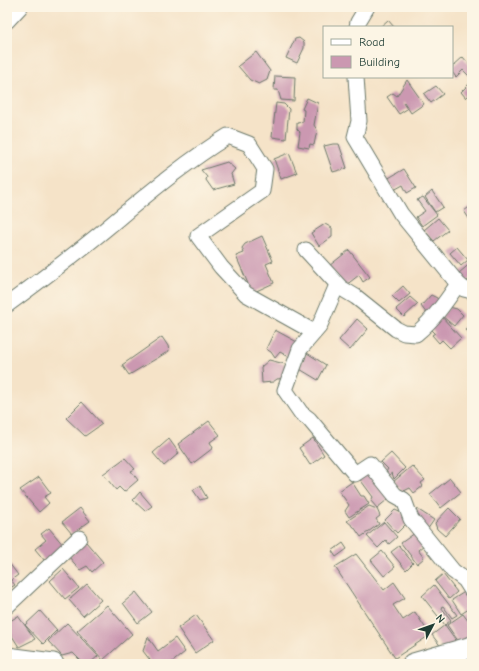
<svg xmlns="http://www.w3.org/2000/svg" width="479" height="671" viewBox="0 0 479 671" font-family="'Comic Neue',sans-serif">
  <style>
    .building { fill: #cb98b1 }
    .lines { fill: none; stroke-linecap: round; stroke-linejoin: round }
    .street-casing { stroke: #6a7768; stroke-width: 17 }
    .secondary-casing { stroke: #6a7768; stroke-width: 23 }
    .street { stroke: #fff; stroke-width: 15 }
    .secondary { stroke: #fff; stroke-width: 21 }
  </style>
  <rect width="100%" height="100%" fill="#fcf5e5"/>
  <filter id="ink" filterUnits="userSpaceOnUse"><feTurbulence type="fractalNoise" baseFrequency=".025" numOctaves="2"/><feDisplacementMap in="SourceGraphic" scale="8" xChannelSelector="R" yChannelSelector="G"/><feConvolveMatrix kernelMatrix="1 2 1 2 8 2 1 2 1" color-interpolation-filters="sRGB"/></filter>
  <filter id="wash" filterUnits="userSpaceOnUse"><feTurbulence type="fractalNoise" baseFrequency=".012" numOctaves="4" result="noise"/><feDisplacementMap in="SourceGraphic" scale="16" xChannelSelector="R" yChannelSelector="G"/><feGaussianBlur stdDeviation="0.9" result="paint"/><feColorMatrix in="noise" values="0 0 0 0 0 0 0 0 0 0 0 0 0 0 0 0 0 1.4 0 .05"/><feComposite in="paint" operator="in"/></filter>
  <g filter="url(#wash)">
    <rect width="100%" height="100%" fill="#f5e3c8"/>
    <g id="blocks">
      <g class="building">
        <polygon points="388,20 394,27 380,27"/>
        <polygon points="299,38 304,42 304,48 297,63 286,58 295,39"/>
        <polygon points="256,52 270,71 267,80 259,84 250,80 238,66"/>
        <polygon points="463,57 472,68 472,75 470,77 463,70 456,77 452,72 452,67"/>
        <polygon points="275,76 295,77 294,101 281,100 278,90 274,90"/>
        <polygon points="407,80 424,104 411,113 404,102 403,103 407,109 399,114 387,97 393,93 397,96"/>
        <polygon points="472,81 472,92 466,98 461,92"/>
        <polygon points="436,86 443,94 431,103 424,94"/>
        <polygon points="307,98 318,103 314,125 317,130 314,145 310,144 309,148 298,146 300,132 297,129 297,123 303,122 304,110 302,109"/>
        <polygon points="276,103 284,104 289,109 286,139 272,137"/>
        <polygon points="333,144 339,144 347,168 333,172 324,146"/>
        <polygon points="289,153 297,173 281,179 274,159"/>
        <polygon points="227,162 235,169 231,174 234,184 213,190 206,180 207,177 201,170"/>
        <polygon points="404,169 416,188 407,193 403,185 394,190 387,179"/>
        <polygon points="432,191 443,207 435,212 425,197"/>
        <polygon points="423,197 437,215 422,226 416,217 425,211 417,200"/>
        <polygon points="472,205 472,223 464,211"/>
        <polygon points="438,218 448,230 434,241 424,230"/>
        <polygon points="325,224 332,228 332,237 319,246 311,233"/>
        <polygon points="262,236 273,261 266,264 274,283 252,293 236,256 244,253 242,248 245,244"/>
        <polygon points="457,247 468,260 461,266 450,253"/>
        <polygon points="349,250 370,277 363,282 359,275 345,286 329,266"/>
        <polygon points="472,262 472,277 466,282 459,273"/>
        <polygon points="403,286 410,294 399,303 392,296"/>
        <polygon points="431,295 437,298 442,305 430,318 421,306"/>
        <polygon points="410,297 418,304 404,317 396,309"/>
        <polygon points="449,307 457,309 463,315 454,326 442,316"/>
        <polygon points="442,317 461,338 450,348 442,340 439,343 432,335 435,333 430,328"/>
        <polygon points="357,319 368,329 350,350 339,340"/>
        <polygon points="472,322 472,335 466,330"/>
        <polygon points="275,330 297,342 289,357 280,352 275,358 271,352 266,349"/>
        <polygon points="162,337 168,346 169,351 129,375 122,365"/>
        <polygon points="307,353 326,365 318,380 298,368"/>
        <polygon points="269,360 289,365 287,378 277,379 273,382 262,383 261,367"/>
        <polygon points="82,402 102,424 85,436 66,418"/>
        <polygon points="209,421 220,435 210,442 213,448 192,464 178,444"/>
        <polygon points="313,438 324,455 310,465 299,448"/>
        <polygon points="169,439 179,453 164,466 153,453"/>
        <polygon points="391,453 405,468 394,479 392,473 389,475 386,472 388,469 381,462"/>
        <polygon points="125,458 135,469 131,471 138,480 124,492 119,487 116,490 103,474"/>
        <polygon points="412,466 425,480 421,483 423,486 414,493 410,488 402,492 393,482"/>
        <polygon points="369,471 392,496 377,508 371,501 373,497 359,478"/>
        <polygon points="39,477 51,493 44,497 49,503 39,512 20,490"/>
        <polygon points="450,478 461,492 441,508 430,494"/>
        <polygon points="352,482 361,496 364,496 369,504 349,517 345,511 349,505 339,491"/>
        <polygon points="200,486 207,498 200,500 193,490"/>
        <polygon points="140,492 152,506 145,511 133,500"/>
        <polygon points="369,506 377,509 380,516 376,519 379,524 361,537 354,527 347,521"/>
        <polygon points="80,508 90,521 72,534 62,522"/>
        <polygon points="449,508 460,519 445,536 437,529 435,523"/>
        <polygon points="417,509 434,520 427,530 413,515"/>
        <polygon points="395,510 406,515 408,522 397,533 385,520"/>
        <polygon points="384,522 397,537 389,544 386,540 378,548 367,536"/>
        <polygon points="49,528 64,546 45,561 35,549 46,540 41,534"/>
        <polygon points="415,533 424,545 418,550 424,558 417,564 401,543"/>
        <polygon points="86,542 103,562 92,572 87,566 80,570 69,557"/>
        <polygon points="343,543 347,549 336,557 332,551"/>
        <polygon points="399,546 413,563 406,570 391,552"/>
        <polygon points="382,551 395,567 384,576 371,560"/>
        <polygon points="356,554 384,590 394,582 405,598 393,605 403,620 415,612 430,635 395,658 335,567"/>
        <polygon points="9,563 18,575 11,580 15,585 7,590 7,564"/>
        <polygon points="63,569 79,588 65,599 50,581"/>
        <polygon points="443,574 457,592 449,599 435,581"/>
        <polygon points="87,584 101,600 83,616 69,600"/>
        <polygon points="434,585 457,615 452,618 443,606 441,607 451,620 445,625 422,596"/>
        <polygon points="466,591 472,600 472,607 461,614 452,600"/>
        <polygon points="136,592 152,612 138,623 123,603"/>
        <polygon points="107,605 132,634 103,660 77,631"/>
        <polygon points="40,611 57,630 43,644 25,625"/>
        <polygon points="463,614 472,626 472,642 463,648 447,625"/>
        <polygon points="196,615 214,640 195,653 178,628"/>
        <polygon points="18,616 35,639 19,647 7,628 7,623"/>
        <polygon points="67,623 98,656 89,664 84,664 73,653 62,656 48,641"/>
        <polygon points="445,625 458,643 445,652 432,635"/>
        <polygon points="148,637 158,651 175,638 185,652 170,664 153,664 143,651"/>
      </g>
    </g>
  </g>
  <g filter="url(#ink)">
    <use href="#blocks" fill-opacity="0" stroke="#6a7768" stroke-width="1"/>
    <g class="lines">
      <defs>
        <g id="street">
          <polyline points="7,21 20,7"/>
          <polyline points="357,27 358,22 367,7"/>
          <polyline points="356,77 359,121 355,137 401,214 458,284 464,289 472,291"/>
          <path d="M306,250L341,288L356,297L396,329L404,333L416,334C434,319 445,303 458,284"/>
          <polyline points="337,285 319,327 300,349 285,390 301,413 309,419 355,474 370,464 395,495 404,500 411,519 453,571 465,580 472,591"/>
          <path d="M7,305C45,277 84,248 120,217C155,188 189,160 228,136L249,144L265,169L262,191L198,236L221,267L246,294L314,332"/>
          <polyline points="7,606 79,538"/>
        </g>
        <g id="secondary">
          <polyline points="7,658 53,664"/>
          <polyline points="413,664 472,647"/>
        </g>
      </defs>
      <use href="#street" class="street-casing"/>
      <use href="#secondary" class="secondary-casing"/>
      <use href="#street" class="street"/>
      <use href="#secondary" class="secondary"/>
    </g>
  </g>
  <rect width="479" height="671" fill="none" stroke="#fcf5e5" stroke-width="24"/>
  <rect x="323" y="26" width="130" height="52" fill="#fcf5e5" stroke="#a4ab9e"/>
  <rect x="331" y="39" width="20" height="6" fill="#ffffff" stroke="#a4ab9e"/>
  <text x="359" y="46" font-size="12" fill="#1f3d34">Road</text>
  <rect x="331" y="56" width="20" height="12" fill="#cb98b1" stroke="#a4ab9e"/>
  <text x="359" y="66" font-size="12" fill="#1f3d34">Building</text>
  <g transform="translate(433 625) rotate(49)" stroke="#fcf5e5" stroke-width="3" paint-order="stroke">
  <path d="M0-3L7 15L0 10L-7 15Z" fill="#1f3d34"/>
  <text y="-6" font-size="11" font-weight="bold" text-anchor="middle" fill="#1f3d34">N</text>
  </g>
</svg>
